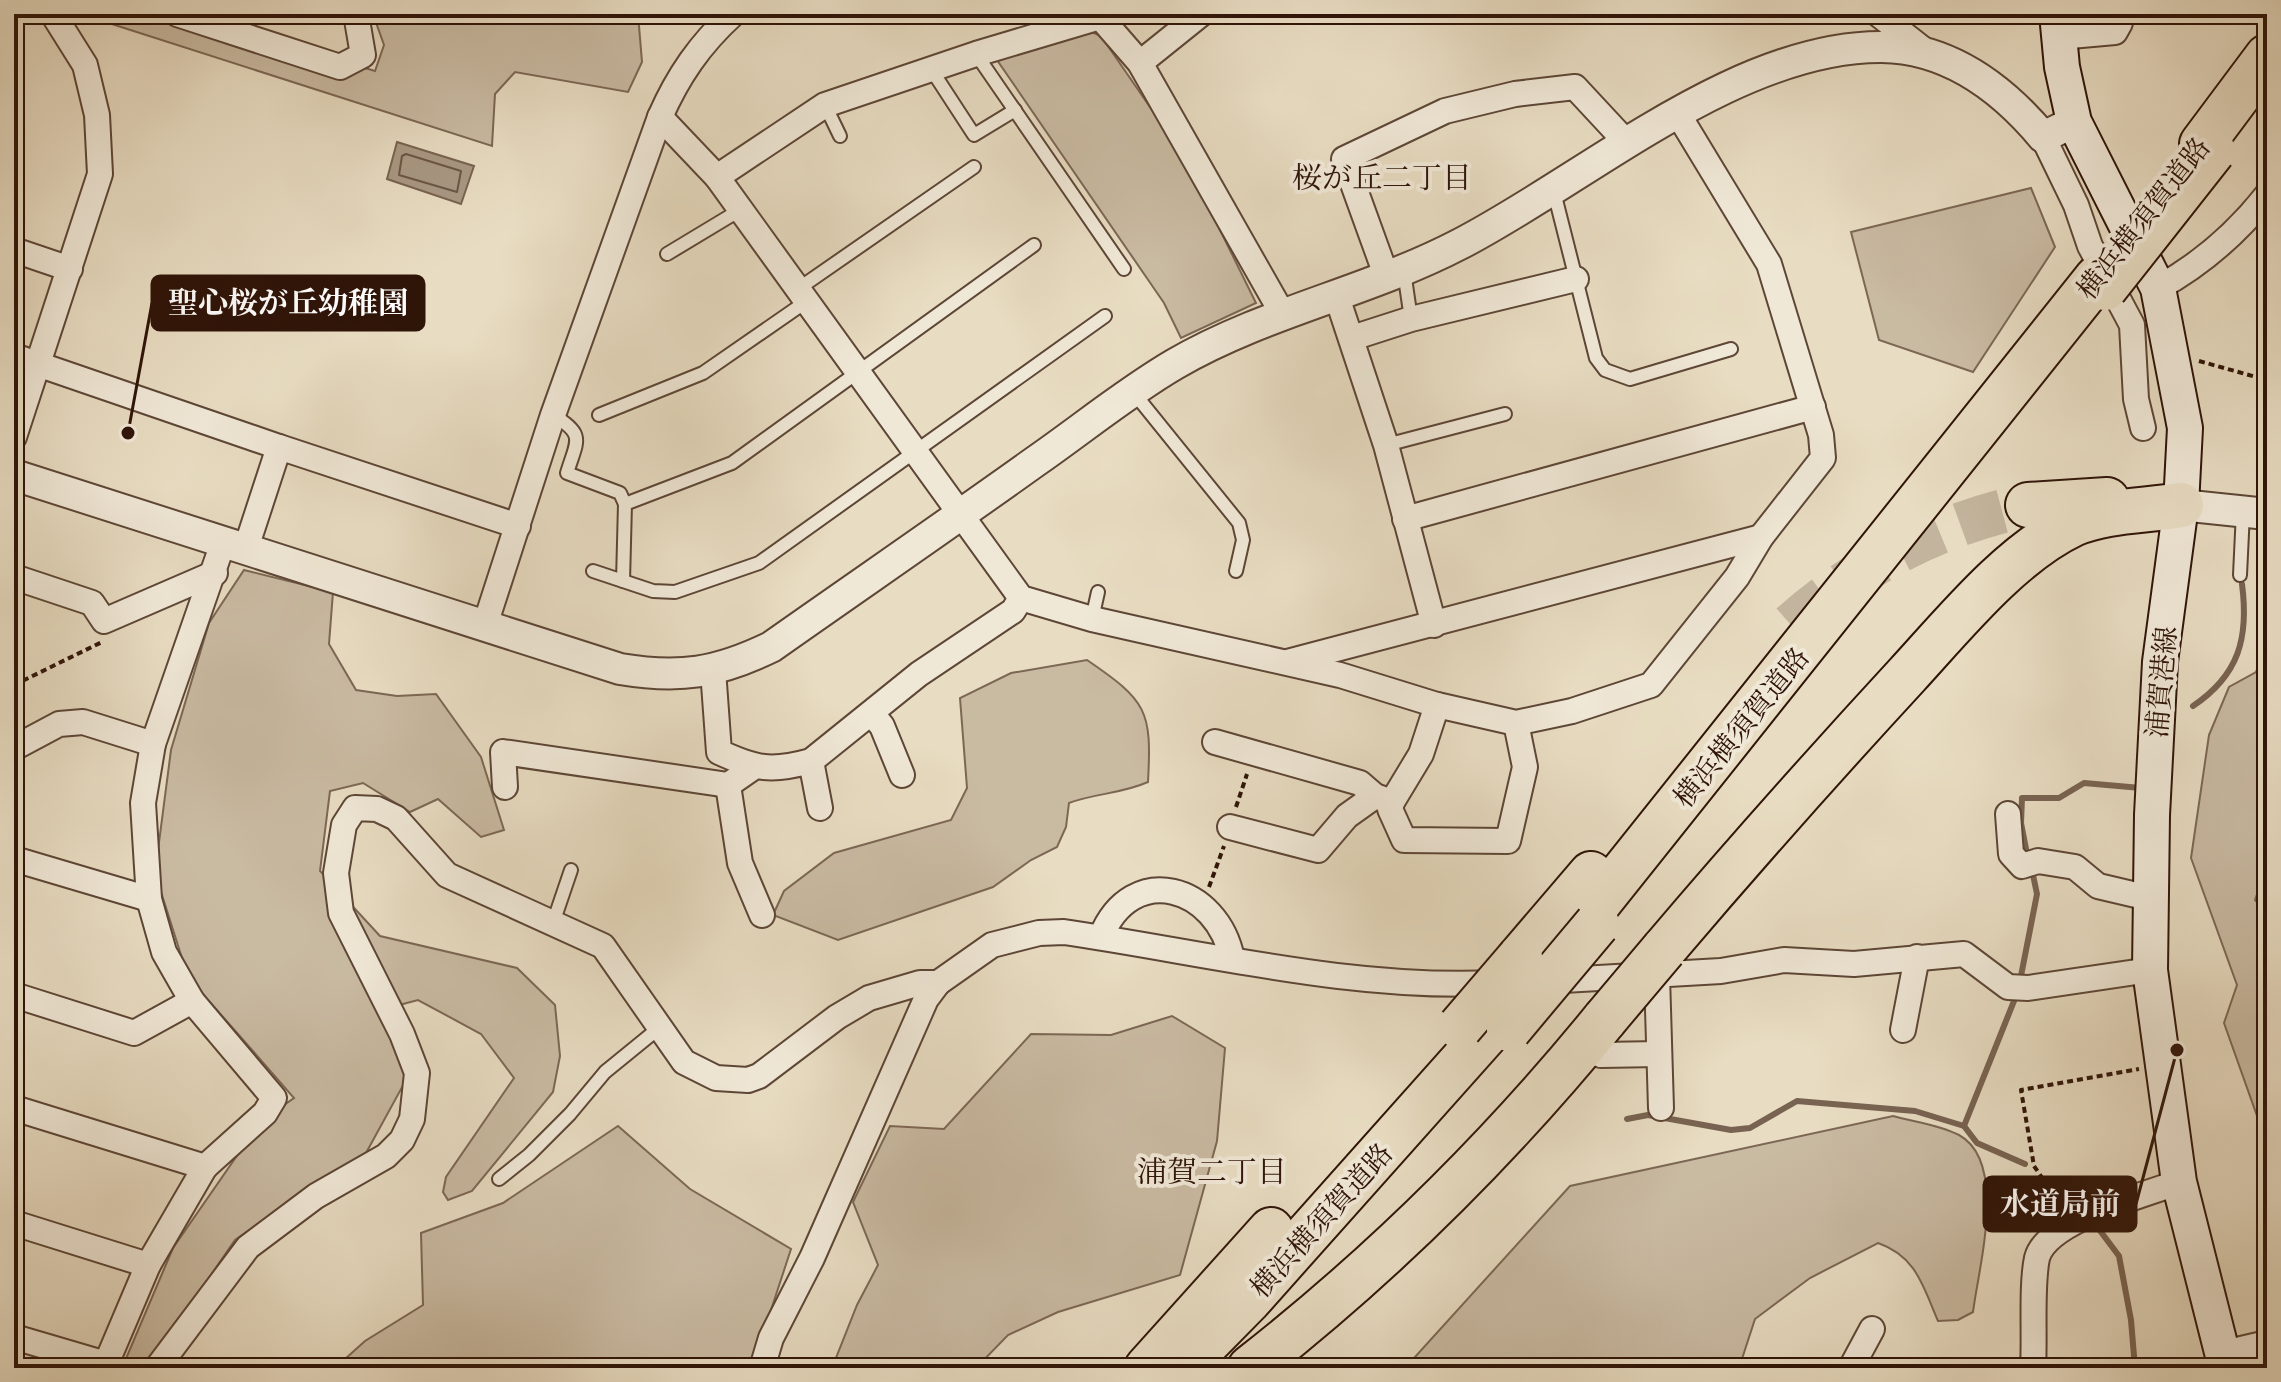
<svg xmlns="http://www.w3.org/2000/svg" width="2281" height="1382" viewBox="0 0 2281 1382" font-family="Alegreya,'Noto Serif JP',serif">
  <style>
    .green { fill: #c9baa2; stroke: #7c6755; stroke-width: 2 }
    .water { fill: #a99883; stroke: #786352; stroke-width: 2 }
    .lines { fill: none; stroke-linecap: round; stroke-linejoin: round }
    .shore { stroke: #6c5646; stroke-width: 2 }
    .stream { stroke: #786352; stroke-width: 6 }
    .motorway-tunnel { stroke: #c3b49d; stroke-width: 44; stroke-dasharray: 44 22; stroke-linecap: butt }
    .service-casing { stroke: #5d4636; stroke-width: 16 }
    .minor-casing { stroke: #5d4636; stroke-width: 28 }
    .tertiary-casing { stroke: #5d4636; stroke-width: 34 }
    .secondary-casing { stroke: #2f1408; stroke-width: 38 }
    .motorway-casing { stroke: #2f1408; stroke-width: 48 }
    .path { stroke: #2f1408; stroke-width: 4; stroke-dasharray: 6 4; stroke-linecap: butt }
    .service { stroke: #f0e8d7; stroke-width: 12 }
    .minor { stroke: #f0e8d7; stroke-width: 24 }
    .tertiary { stroke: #f0e8d7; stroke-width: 30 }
    .secondary { stroke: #f0e8d7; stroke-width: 34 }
    .motorway { stroke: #e8dcc2; stroke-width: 44 }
    .motorway-bridge-casing { stroke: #2f1408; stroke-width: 48; stroke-linecap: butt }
    .motorway-bridge { stroke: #e8dcc2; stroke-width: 44 }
    .labels { text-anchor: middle; stroke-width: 8; stroke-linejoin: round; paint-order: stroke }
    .street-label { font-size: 28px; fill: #2f1408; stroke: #f0e8d7 }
    .neighbourhood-label { font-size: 30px; fill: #2f1408; stroke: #f0e8d7 }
    .leader { fill: none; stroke: #2f1408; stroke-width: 3 }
    .callout-dot { fill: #2f1408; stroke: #f0e8d7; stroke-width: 3 }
    .callout { fill: #2f1408; stroke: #2f1408; stroke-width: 3 }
    .callout-label { font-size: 30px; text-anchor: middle; font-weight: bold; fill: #fff }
  </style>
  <rect width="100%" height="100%" fill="#e8dcc2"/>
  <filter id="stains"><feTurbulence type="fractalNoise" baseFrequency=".0025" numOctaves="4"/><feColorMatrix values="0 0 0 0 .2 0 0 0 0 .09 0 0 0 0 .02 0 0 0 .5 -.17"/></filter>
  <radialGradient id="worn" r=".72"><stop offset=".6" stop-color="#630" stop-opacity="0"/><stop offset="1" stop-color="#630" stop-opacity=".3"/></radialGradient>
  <g class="green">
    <polygon points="97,14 184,14 375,71 384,45 373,14 638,14 642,62 628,92 515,72 495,94 492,146 93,18"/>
    <polygon points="1087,30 1101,36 1183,155 1256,303 1181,338 1164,303 997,60"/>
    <polygon points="2031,188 2055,247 1973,372 1879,340 1851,232"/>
    <polygon points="244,570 333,592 329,644 356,690 397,696 436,694 481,757 504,830 481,837 438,799 410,812 363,783 330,791 320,871 380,936 517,968 555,1005 560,1056 553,1092 472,1191 448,1200 443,1192 446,1177 514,1078 481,1034 418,1000 403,1004 385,1015 406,1080 366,1153 235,1240 147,1368 122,1368 173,1248 261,1121 294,1098 188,977 155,873 171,750 209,623"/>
    <polygon points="2267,646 2267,866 2255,900 2267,914 2267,1144 2224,1023 2237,985 2191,858 2209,735 2229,687 2256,672"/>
    <path d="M1087,660C1147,701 1152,710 1148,782C1121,794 1096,793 1069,803L1066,827L1057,847L1031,860L993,887L838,940L773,915L784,891L834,853L951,820L967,788L960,698L1011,673Z"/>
    <polygon points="1172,1016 1225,1048 1217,1141 1180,1275 1058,1312 1008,1335 976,1368 832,1368 857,1305 878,1265 853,1202 890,1126 944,1129 1031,1034 1111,1035"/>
    <path d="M1893,1116C1915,1122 1940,1125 1959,1135C2008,1162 1979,1265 1973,1312L1958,1320L1938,1321C1923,1286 1916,1256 1878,1243L1810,1278L1755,1319L1739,1368H1405L1570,1186Z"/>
    <polygon points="618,1126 690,1189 791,1249 752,1368 335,1368 365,1341 423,1305 421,1233 503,1203"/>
  </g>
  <polygon class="water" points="397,142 474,166 461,204 387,179"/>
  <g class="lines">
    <polygon class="shore" points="406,154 461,171 457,192 399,175 402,156"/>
    <g class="stream">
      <path d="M2193,706C2239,675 2249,638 2242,584"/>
      <polyline points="2028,859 2021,823 2022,798 2059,798 2084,783 2141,788"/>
      <polyline points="2020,981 2037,894 2032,870"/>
      <polyline points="1627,1119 1648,1115 1731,1130 1750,1128 1797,1101 1915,1111 1964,1126 1977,1143 2025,1164"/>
      <polyline points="1964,1126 2018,991"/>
      <polyline points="2098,1228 2119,1256 2131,1320 2135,1368"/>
    </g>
    <path class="motorway-tunnel" d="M1791,625C1859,565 1939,524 2028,505"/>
    <defs>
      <g id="service">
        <polyline points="976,54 1124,269"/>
        <polyline points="931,69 974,135 1015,110"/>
        <polyline points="825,105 840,136"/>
        <polyline points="1554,192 1596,358 1605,370 1630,379 1731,349"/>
        <polyline points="667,254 740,210"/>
        <polyline points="1404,271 1411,319"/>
        <polyline points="798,289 974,167"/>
        <polyline points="1134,393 1239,523 1243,540 1236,571"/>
        <path d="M553,415C586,435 577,440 567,473L620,493L625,504"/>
        <polyline points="599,415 703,373 807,301"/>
        <polyline points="1386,445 1505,414"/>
        <polyline points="593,571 653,591 675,592 759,563 1105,316"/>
        <polyline points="2240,575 2243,512"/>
        <polyline points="623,581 625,504 732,463 1034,245"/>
        <polyline points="1092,619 1098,592"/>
        <polyline points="553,923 571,870"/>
        <polyline points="499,1179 529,1155 570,1114 605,1072 659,1028"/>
      </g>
      <g id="minor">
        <polyline points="177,14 340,67 363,55 356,14"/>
        <polyline points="1878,14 1924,50"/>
        <polyline points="2059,37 2115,32 2120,23 2119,14"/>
        <polyline points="1140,63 1201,14"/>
        <polyline points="660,117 717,177 1021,598 1092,619 1340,675 1437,705 1516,723 1572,711 1651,685 1737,577 1761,537 1823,458 1821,435 1769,264 1678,114"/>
        <polyline points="2043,137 2076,205 2090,246 2132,325 2136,399 2143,428"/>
        <polyline points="717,177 825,105 976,54 1100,17 1140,63 1282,313"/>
        <polyline points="14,250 70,269"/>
        <polyline points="1386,275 1344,159 1445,111 1515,94 1575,87 1628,144"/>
        <path d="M2158,288C2200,265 2237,233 2267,195"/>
        <polyline points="1337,297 1386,445 1434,625"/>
        <polyline points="1352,338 1411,319 1576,279"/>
        <polyline points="14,356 279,447 246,548"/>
        <polyline points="14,437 100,174 97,115 85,65 53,14"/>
        <polyline points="279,447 518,526"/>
        <polyline points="1405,519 1813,407"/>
        <polyline points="14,577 92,603 104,621 215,573"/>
        <path d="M485,625L553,415L660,117C678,76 700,44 733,14"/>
        <polyline points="1287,662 1761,537"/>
        <path d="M713,670L719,752C756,769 771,772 811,761L919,674L1013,611L1021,598"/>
        <polyline points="1437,705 1421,754 1392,802 1390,809 1404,840 1508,841 1525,767 1516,723"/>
        <polyline points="872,714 882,726 902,775"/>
        <polyline points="1215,742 1360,783 1375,796 1392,802"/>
        <polyline points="14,748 59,724 83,722 153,744"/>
        <polyline points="811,761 820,808"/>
        <polyline points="728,785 740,863 762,915"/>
        <polyline points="505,787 503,752 728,785 754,767"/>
        <polyline points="2008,814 2011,854 2022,866 2038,861 2075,867 2098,886 2149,898"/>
        <polyline points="1230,827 1318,850 1347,816 1375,796"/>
        <polyline points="14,859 149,899"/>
        <path d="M1101,937C1132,860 1218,886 1232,959"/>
        <polyline points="1657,976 1661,1108"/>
        <polyline points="1546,981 1721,971 1784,960 1854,964 1964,954 2008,987 2028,988 2150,970"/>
        <polyline points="14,995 134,1033 192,1001 274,1098 265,1113 205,1167"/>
        <polyline points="192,1001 164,952 149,899 143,803 153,744 224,540"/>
        <polyline points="1903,1030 1917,957"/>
        <polyline points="1601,1055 1659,1054"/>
        <polyline points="14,1108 205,1167 148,1265 14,1223"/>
        <polyline points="14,1337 106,1364 148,1265"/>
        <polyline points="2220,1354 2267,1343"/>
        <path d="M157,1368L248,1247L316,1196L386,1156L402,1140L412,1119L417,1073L402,1034L341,913L336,873L344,825L355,808L377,809L396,818L447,875L603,946L684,1062L716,1078L748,1080L759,1076L837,1017L869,998L920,983H938L992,945L1039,933L1064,932C1207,953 1352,990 1497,983"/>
        <polyline points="762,1368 771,1338 812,1258 926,999 938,983"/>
        <polyline points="1851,1368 1872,1329"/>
        <path d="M2033,1368C2035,1337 2031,1286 2037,1258C2047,1220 2145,1195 2179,1182"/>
      </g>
      <g id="tertiary">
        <path d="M14,475L620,669C680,679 717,673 771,647C859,585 948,524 1036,461C1082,429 1127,392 1175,364C1264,312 1368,292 1460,244C1586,179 1736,46 1882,47C1949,48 2002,88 2043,137L2074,122"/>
        <polyline points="2181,505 2267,514"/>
      </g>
      <polyline id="secondary" points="2057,14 2062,67 2074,122 2158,288 2185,428 2181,505 2160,662 2152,815 2150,970 2179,1182 2226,1368"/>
      <g id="motorway">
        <polyline points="2202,144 2267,57"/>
        <polyline points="2028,505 2107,500"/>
        <polyline points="1584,921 2097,278"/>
        <path d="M1664,949C1743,856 1824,765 1907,675C1953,625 2011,553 2073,524C2106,510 2146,511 2181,505"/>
        <polyline points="1520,957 1591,874"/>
        <polyline points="1147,1368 1271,1230"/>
        <polyline points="1182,1368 1248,1301 1495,1024"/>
        <path d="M1250,1368C1383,1264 1499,1149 1605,1019"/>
      </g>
    </defs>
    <use href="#service" class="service-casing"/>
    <use href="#minor" class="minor-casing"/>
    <use href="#tertiary" class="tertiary-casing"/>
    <use href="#secondary" class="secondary-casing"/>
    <use href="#motorway" class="motorway-casing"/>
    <g class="path">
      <polyline points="2199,361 2267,380"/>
      <polyline points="14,685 102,642"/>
      <polyline points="1236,807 1247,774"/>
      <polyline points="1209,887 1224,846"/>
      <polyline points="2060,1204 2034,1166 2021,1090 2139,1069"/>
    </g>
    <use href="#service" class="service"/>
    <use href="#minor" class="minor"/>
    <use href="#tertiary" class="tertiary"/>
    <use href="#secondary" class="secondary"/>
    <use href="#motorway" class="motorway"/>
    <defs>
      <g id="motorway-bridge">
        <polyline points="2105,288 2213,151"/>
        <polyline points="1605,1019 1664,949"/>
        <polyline points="1460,1027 1520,957"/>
        <polyline points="1509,1029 1597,924"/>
      </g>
    </defs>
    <use href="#motorway-bridge" class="motorway-bridge-casing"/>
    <use href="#motorway-bridge" class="motorway-bridge"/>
  </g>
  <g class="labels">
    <g class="street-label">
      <text transform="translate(2143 218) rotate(-52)" y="10">横浜横須賀道路</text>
      <text transform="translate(2161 682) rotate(-85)" y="10">浦賀港線</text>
      <text transform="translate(1741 727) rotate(-51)" y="10">横浜横須賀道路</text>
      <text transform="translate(1321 1220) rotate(-48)" y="10">横浜横須賀道路</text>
    </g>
    <g class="neighbourhood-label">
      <text x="1382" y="188">桜が丘二丁目</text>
      <text x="1212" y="1182">浦賀二丁目</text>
    </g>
  </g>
  <path class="leader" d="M128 433L152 303M2177 1050L2136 1204"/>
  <g class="callout-dot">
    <circle cx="128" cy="433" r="8"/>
    <circle cx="2177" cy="1050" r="8"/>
  </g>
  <g class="callout">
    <rect x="152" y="276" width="272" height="54" rx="8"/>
    <rect x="1984" y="1177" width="152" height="54" rx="8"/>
  </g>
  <g class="callout-label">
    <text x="288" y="313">聖心桜が丘幼稚園</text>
    <text x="2060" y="1214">水道局前</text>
  </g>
  <rect width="2281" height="1382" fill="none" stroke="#e8dcc2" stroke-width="48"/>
  <rect x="16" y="16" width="2249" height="1350" fill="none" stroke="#2f1408" stroke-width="4"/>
  <rect x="24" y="24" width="2233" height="1334" fill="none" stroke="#2f1408" stroke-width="2"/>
  <rect width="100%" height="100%" filter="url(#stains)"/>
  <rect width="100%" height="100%" fill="url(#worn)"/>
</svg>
